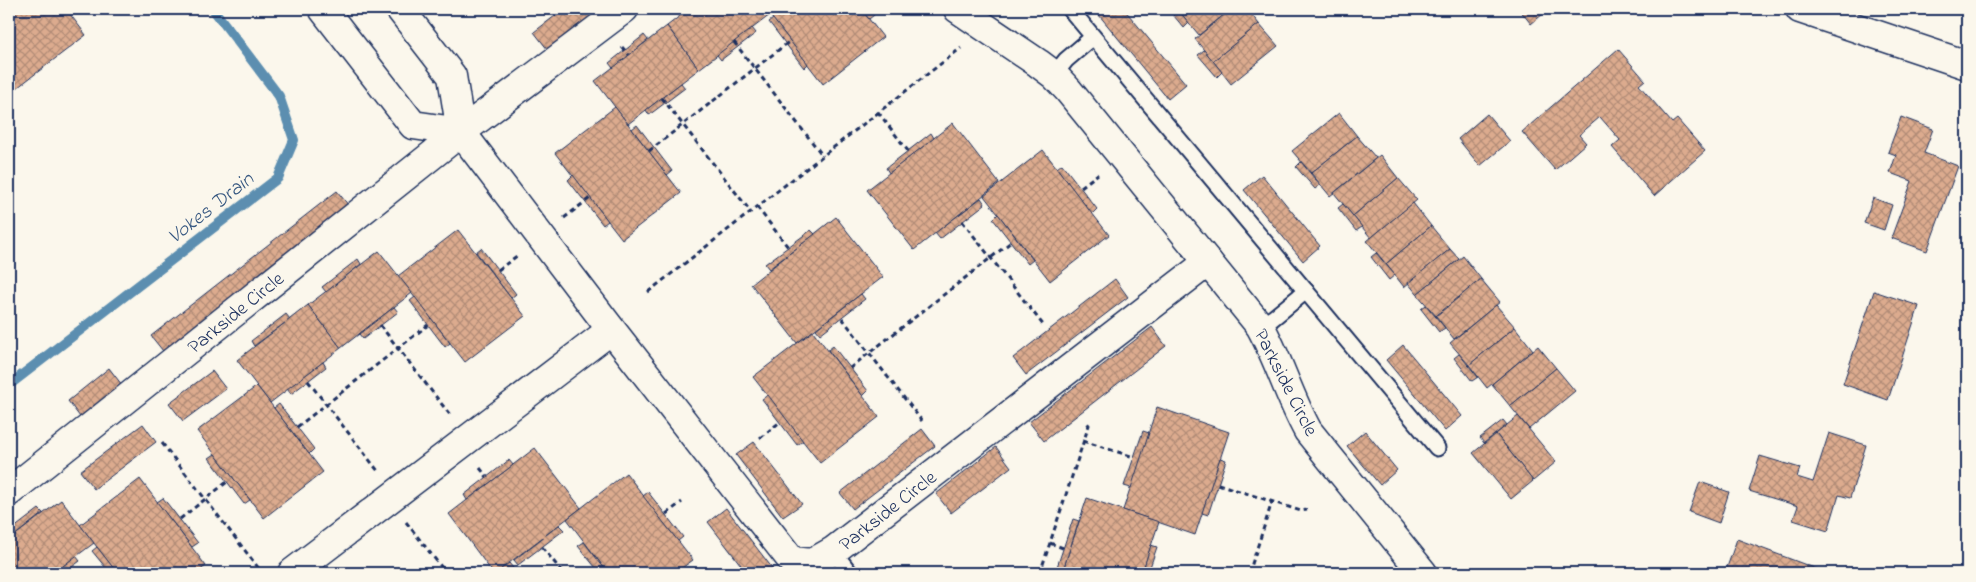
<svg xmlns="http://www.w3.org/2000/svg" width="1976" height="582" viewBox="0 0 1976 582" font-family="'Indie Flower',sans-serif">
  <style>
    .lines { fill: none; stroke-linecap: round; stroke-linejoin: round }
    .stream { stroke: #5b8eb0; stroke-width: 10 }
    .building { fill: url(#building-cross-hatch); stroke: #1b2f5e }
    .service-casing { stroke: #1b2f5e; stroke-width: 19 }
    .minor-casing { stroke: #1b2f5e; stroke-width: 31 }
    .path { stroke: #1b2f5e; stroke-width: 3; stroke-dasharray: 5 4; stroke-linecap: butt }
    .service { stroke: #fbf7ec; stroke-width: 15 }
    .minor { stroke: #fbf7ec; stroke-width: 28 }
    .labels { text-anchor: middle; stroke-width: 4; stroke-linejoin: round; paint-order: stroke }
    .street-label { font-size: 20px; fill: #1b2f5e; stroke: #fbf7ec }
    .water-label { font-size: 21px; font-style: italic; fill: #365780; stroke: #fbf7ec }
  </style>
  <defs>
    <pattern id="building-cross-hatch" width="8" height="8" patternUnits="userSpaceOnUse" patternTransform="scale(1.25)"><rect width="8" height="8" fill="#dcab8e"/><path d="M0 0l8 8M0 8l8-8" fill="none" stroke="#b28c77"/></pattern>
  </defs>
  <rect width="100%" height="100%" fill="#fbf7ec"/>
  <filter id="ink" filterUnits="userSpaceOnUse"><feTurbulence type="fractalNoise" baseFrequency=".02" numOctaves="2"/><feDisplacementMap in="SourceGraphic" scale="10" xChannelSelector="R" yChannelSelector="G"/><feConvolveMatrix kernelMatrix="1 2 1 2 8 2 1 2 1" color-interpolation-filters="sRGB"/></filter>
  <g filter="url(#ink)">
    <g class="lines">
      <polyline class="stream" points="9,385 278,178 294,140 279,96 213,9"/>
    </g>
    <g class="building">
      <polygon points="9,9 66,9 86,35 9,94"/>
      <polygon points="564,9 600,9 548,50 534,32"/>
      <polygon points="689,9 765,9 770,15 699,69 667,26"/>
      <polygon points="765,9 861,9 883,37 823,84"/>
      <polygon points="861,9 870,9 874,15 869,19"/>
      <polygon points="1094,9 1124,9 1186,84 1168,99"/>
      <polygon points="1168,9 1177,9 1189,23 1184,28"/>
      <polygon points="1184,9 1231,9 1199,35 1180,12"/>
      <polygon points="1231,9 1247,9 1259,24 1213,61 1195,39"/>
      <polygon points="1519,9 1549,9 1531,24"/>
      <polygon points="773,19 808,64 804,68 769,22"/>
      <polygon points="1259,24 1278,46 1231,84 1213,61"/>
      <polygon points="667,26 699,69 628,124 595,81"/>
      <polygon points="752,28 756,33 721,60 717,55"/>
      <polygon points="644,35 648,40 613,68 609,63"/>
      <polygon points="1618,49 1645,80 1639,85 1672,123 1677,119 1705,151 1654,196 1612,147 1620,140 1600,117 1579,135 1586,143 1555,170 1522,132"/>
      <polygon points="1204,50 1222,72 1217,77 1198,55"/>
      <polygon points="681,83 685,88 649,115 646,110"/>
      <polygon points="615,107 681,193 622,239 555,153"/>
      <polygon points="1339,113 1357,136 1311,173 1292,151"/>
      <polygon points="1487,114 1510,141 1480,166 1458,139"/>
      <polygon points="1901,117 1933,129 1924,153 1958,166 1927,251 1891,238 1912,181 1890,173 1896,155 1888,152"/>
      <polygon points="953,123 999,183 914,250 867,190"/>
      <polygon points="637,125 672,171 667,175 632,129"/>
      <polygon points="931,133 934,138 889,173 886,168"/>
      <polygon points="1357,136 1376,158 1330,196 1311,173"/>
      <polygon points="1043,150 1109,235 1050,281 984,196"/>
      <polygon points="1380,155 1398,178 1353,216 1334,193"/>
      <polygon points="1301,162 1320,185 1315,189 1296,167"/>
      <polygon points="1062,164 1097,209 1092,214 1057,168"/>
      <polygon points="573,175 608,221 603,225 568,180"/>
      <polygon points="1262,175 1320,246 1303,261 1244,190"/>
      <polygon points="1398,178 1417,200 1371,238 1353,216"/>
      <polygon points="337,191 353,211 167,356 151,336"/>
      <polygon points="981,198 985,204 940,239 935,233"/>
      <polygon points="1873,198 1892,205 1884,230 1864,223"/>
      <polygon points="1413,203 1431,226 1386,264 1367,241"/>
      <polygon points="1343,204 1362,227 1356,231 1338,208"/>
      <polygon points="998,214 1033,260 1028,264 993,219"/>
      <polygon points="836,217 883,277 797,343 751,284"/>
      <polygon points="1431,226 1450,249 1404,287 1386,264"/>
      <polygon points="458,230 525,316 465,362 398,276"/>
      <polygon points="811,230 815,234 769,269 765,264"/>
      <polygon points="481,248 516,294 511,298 476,252"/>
      <polygon points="1450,249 1459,259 1417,294 1408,283"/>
      <polygon points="379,251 412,293 341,348 308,305"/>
      <polygon points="1376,253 1395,275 1389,280 1371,257"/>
      <polygon points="1463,256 1481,279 1436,316 1417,294"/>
      <polygon points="358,259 361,264 326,292 322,287"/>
      <polygon points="1115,279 1128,297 1026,375 1013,358"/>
      <polygon points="1481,279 1500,302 1454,339 1436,316"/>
      <polygon points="1874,291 1919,306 1888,400 1843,384"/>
      <polygon points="861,294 865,299 820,334 816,329"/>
      <polygon points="415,297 450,343 445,347 410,301"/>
      <polygon points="308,305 341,348 270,403 237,360"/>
      <polygon points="1426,305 1445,328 1439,332 1421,309"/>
      <polygon points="1496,305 1515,327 1469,365 1450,343"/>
      <polygon points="394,307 398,312 363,339 359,334"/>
      <polygon points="286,314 290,319 254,346 251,341"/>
      <polygon points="1152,327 1166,346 1044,441 1029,422"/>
      <polygon points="1515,327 1533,350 1487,388 1469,365"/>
      <polygon points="813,331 879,417 820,463 753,377"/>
      <polygon points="1403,345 1462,416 1445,431 1386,360"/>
      <polygon points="833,346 868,391 863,396 828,350"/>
      <polygon points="1538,346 1556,368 1510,406 1492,384"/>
      <polygon points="1459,354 1478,377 1472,381 1454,358"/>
      <polygon points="323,362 326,367 291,394 287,389"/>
      <polygon points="109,368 125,389 83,421 68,401"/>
      <polygon points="1556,368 1575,391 1529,429 1510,406"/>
      <polygon points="212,371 226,389 183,421 169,403"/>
      <polygon points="257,386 323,472 264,518 197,431"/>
      <polygon points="768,395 803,441 797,445 762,399"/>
      <polygon points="279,404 314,449 309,454 274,408"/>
      <polygon points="1157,407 1229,432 1195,535 1123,510"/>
      <polygon points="1518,416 1556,462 1533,481 1496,434"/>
      <polygon points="1503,420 1507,425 1484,443 1480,438"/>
      <polygon points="143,424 156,442 94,489 80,471"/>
      <polygon points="922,429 935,446 853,509 840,493"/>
      <polygon points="1143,431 1149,433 1131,488 1124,486"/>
      <polygon points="1365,431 1397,470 1380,485 1347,446"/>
      <polygon points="1829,433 1866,445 1850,498 1839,495 1828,531 1793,520 1798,506 1749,491 1760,456 1800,468 1797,477 1813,482"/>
      <polygon points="1496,434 1533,481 1511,499 1473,453"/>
      <polygon points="754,442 802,504 783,517 736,455"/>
      <polygon points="996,447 1011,467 951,513 936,494"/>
      <polygon points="535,448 581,508 496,573 493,573 449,514"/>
      <polygon points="215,454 250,500 244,504 209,458"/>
      <polygon points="1220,458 1226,460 1208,515 1202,513"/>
      <polygon points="509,460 513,465 467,500 464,495"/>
      <polygon points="626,473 693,560 675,573 608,573 567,519"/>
      <polygon points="140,479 206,566 196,573 117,573 80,525"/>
      <polygon points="1700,482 1729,492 1719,523 1689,512"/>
      <polygon points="648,492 683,537 678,541 643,496"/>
      <polygon points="163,498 198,543 192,547 157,502"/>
      <polygon points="1087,498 1159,522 1142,573 1062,573"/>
      <polygon points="61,500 94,543 54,573 9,573 9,540"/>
      <polygon points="726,508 776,573 747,573 708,522"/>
      <polygon points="39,509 43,513 9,540 9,532"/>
      <polygon points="1073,519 1079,521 1062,573 1055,573"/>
      <polygon points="559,525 564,530 518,565 514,560"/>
      <polygon points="1737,539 1817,569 1815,573 1725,573"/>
      <polygon points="584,542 601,564 608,573 600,573 578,546"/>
      <polygon points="1151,545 1157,547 1148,573 1142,573"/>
      <polygon points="97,547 115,570 117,573 110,573 92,551"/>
      <polygon points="76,556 80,561 64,573 54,573"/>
      <polygon points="509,563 517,573 496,573"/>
    </g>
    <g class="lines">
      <defs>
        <g id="service">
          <polyline points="1070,9 1437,448"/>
          <polyline points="1054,75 1066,60 1093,37"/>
          <polyline points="1260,326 1273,318 1306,291"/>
          <polyline points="833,551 850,573"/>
        </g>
        <g id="minor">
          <polyline points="323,9 413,125 461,132 452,76 400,9"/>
          <path d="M958,9L1038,63L1054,75L1068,90L1260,326C1279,360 1289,397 1308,431L1423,573"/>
          <polyline points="1800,9 1967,65"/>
          <polyline points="461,132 607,324 792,561 812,563 833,551 1208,262"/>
          <polyline points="9,492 461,132 624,9"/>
          <polyline points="292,573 611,330"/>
        </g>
      </defs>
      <use href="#service" class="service-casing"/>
      <use href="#minor" class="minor-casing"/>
      <g class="path">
        <polyline points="734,42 823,156"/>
        <polyline points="622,47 629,55"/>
        <polyline points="662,98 751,212"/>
        <polyline points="878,112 908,151"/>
        <polyline points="649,151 790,41"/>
        <polyline points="1081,187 1098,174"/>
        <polyline points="757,207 788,247"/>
        <polyline points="564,218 590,198"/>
        <polyline points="962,221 1044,326"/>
        <polyline points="498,270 518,255"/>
        <polyline points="648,292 961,48"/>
        <polyline points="842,318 922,421"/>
        <polyline points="380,325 451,416"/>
        <polyline points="850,368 1011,242"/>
        <polyline points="308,381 378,471"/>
        <polyline points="297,427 428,325"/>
        <polyline points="760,438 780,422"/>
        <polyline points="1083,441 1134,457"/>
        <polyline points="162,443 260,570"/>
        <polyline points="480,468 487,477"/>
        <polyline points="1218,484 1301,511 1307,510"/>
        <polyline points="666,514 682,502"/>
        <polyline points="180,519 227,482"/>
        <polyline points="406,522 446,573"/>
        <polyline points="1050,543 1063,548"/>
        <polyline points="542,547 563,573"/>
        <polyline points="589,573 596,568"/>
        <polyline points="1040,573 1089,425 1085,421"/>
        <polyline points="1249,573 1272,502"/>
      </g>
      <use href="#service" class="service"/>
      <use href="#minor" class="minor"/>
    </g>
  </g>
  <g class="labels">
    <g class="street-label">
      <text transform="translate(235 312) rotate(-39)" y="7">Parkside Circle</text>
      <text transform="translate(1287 382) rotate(63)" y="7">Parkside Circle</text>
      <text transform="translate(887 510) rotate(-38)" y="7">Parkside Circle</text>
    </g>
    <g class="water-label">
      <text transform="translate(210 207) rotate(-38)" y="7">Vokes Drain</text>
    </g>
  </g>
  <rect width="1976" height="582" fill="none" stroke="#fbf7ec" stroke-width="30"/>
  <rect x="15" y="15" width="1946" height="552" fill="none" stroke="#1b2f5e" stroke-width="2" filter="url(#ink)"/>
</svg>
